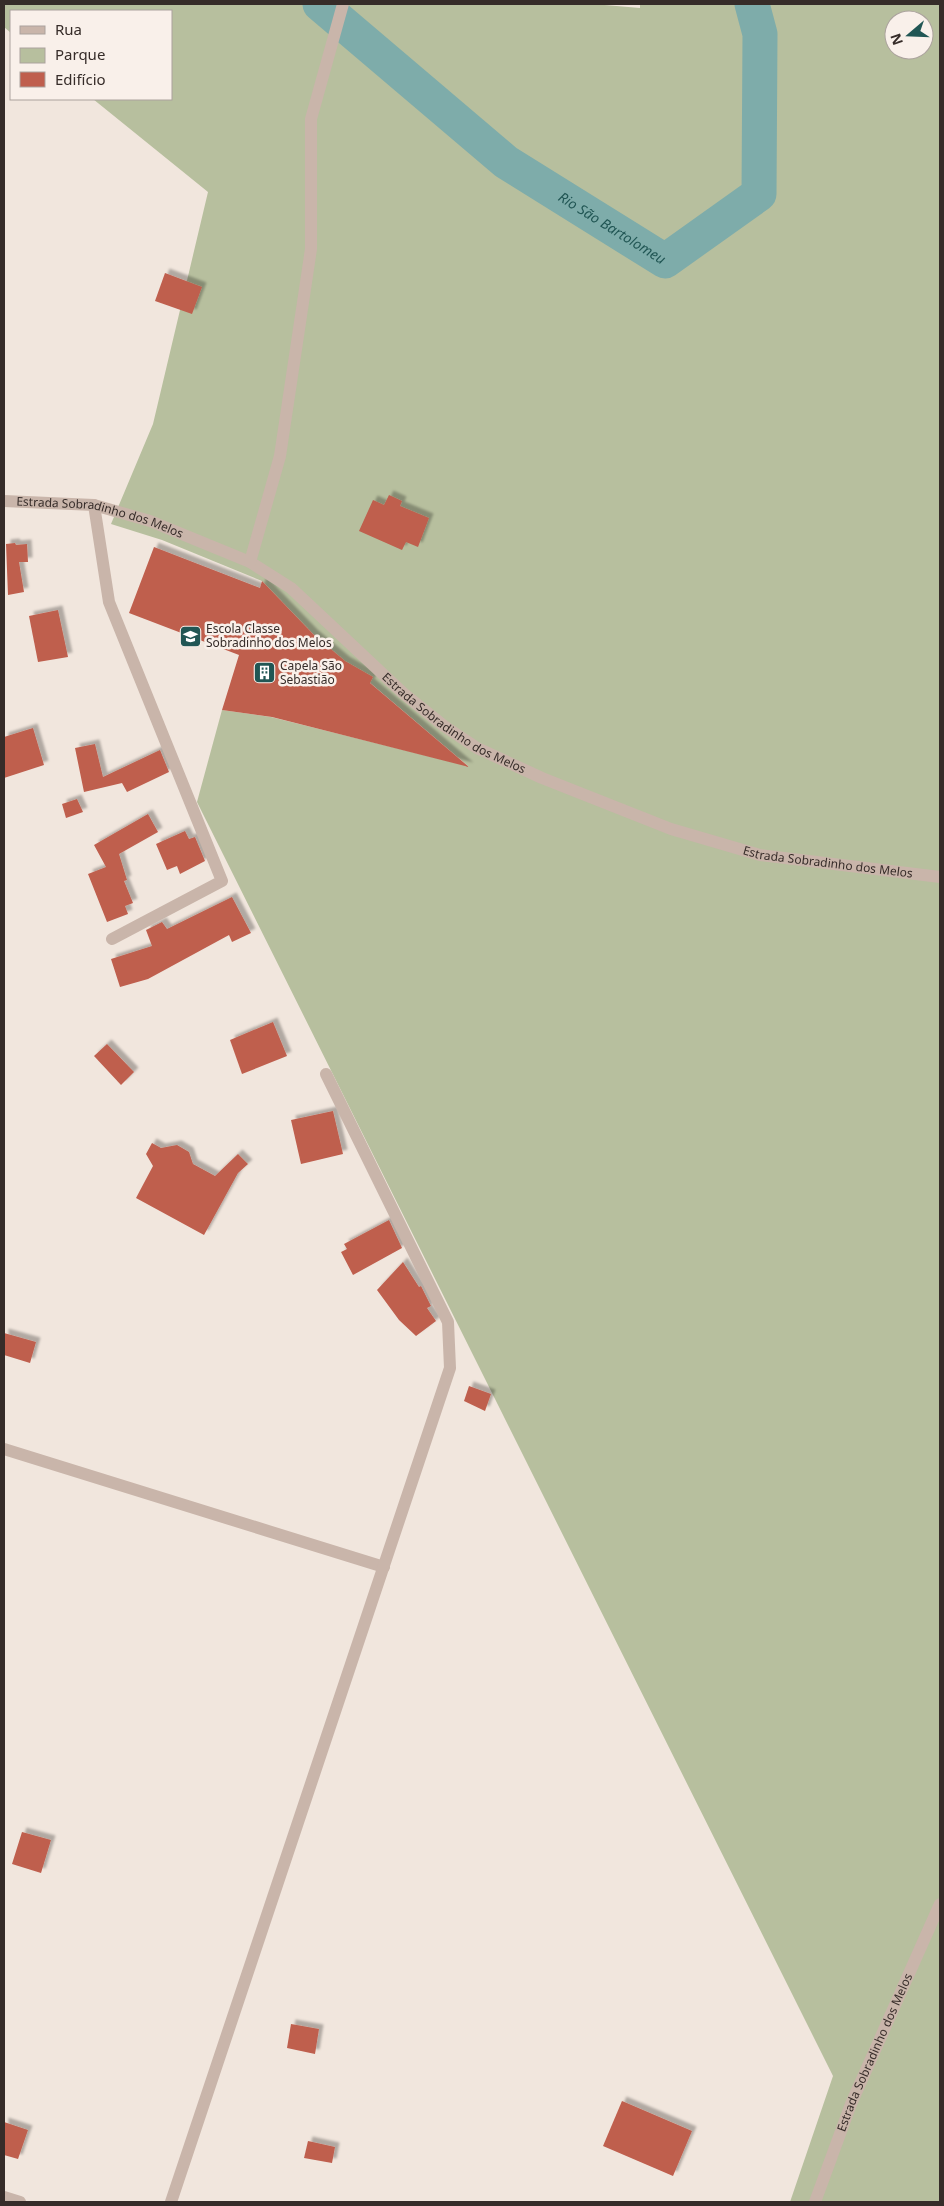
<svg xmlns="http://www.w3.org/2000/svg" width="944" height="2206" viewBox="0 0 944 2206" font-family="'Noto Sans',sans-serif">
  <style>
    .green { fill: #b7bf9e; fill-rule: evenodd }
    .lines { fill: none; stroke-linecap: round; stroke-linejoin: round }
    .river { stroke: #7eacaa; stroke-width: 35 }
    .building { fill: #bf5e4d; filter: url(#shadow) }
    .minor { stroke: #c9b5aa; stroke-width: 12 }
    .labels { text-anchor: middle; stroke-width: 5; stroke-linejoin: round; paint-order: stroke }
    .street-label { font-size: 12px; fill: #362c29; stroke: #f9f0ea }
    .poi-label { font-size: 12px; fill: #362c29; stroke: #f9f0ea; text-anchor: start }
    .water-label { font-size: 14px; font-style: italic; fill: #215654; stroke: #f9f0ea }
  </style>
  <defs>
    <filter id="shadow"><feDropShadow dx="4.5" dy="-4.5" stdDeviation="1" flood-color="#0004"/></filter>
  </defs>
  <rect width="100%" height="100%" fill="#f1e6dd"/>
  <path class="green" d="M4,4H593L640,8V4H940V2202H790L833,2076L197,802L222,710L271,717L468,766L315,636L262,581L162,540L111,524L153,424L208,192L93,99H171V11H11V33L4,27ZM894,20H924V50H894Z"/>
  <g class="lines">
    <path class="river" id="s1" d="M320,4L506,162L665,261L759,194L760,34L752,4"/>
  </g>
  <g class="building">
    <polygon points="165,273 202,287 192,314 155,301"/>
    <polygon points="389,495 402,501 400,506 429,518 418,547 406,542 402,550 359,531 373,500 384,505"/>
    <polygon points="15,543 16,545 27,544 28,562 19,562 24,592 8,595 6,544"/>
    <polygon points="154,547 260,588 262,581 313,634 345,661 373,677 370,683 469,767 272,717 222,710 239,655 129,613"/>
    <polygon points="58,610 68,657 38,662 29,616"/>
    <polygon points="33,728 44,765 4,778 4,737"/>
    <polygon points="95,744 103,777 160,750 169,772 127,792 122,783 84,792 75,748"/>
    <polygon points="77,799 83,812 66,818 62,804"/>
    <polygon points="148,814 158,832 119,854 127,880 124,881 133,903 125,906 128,914 107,922 88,874 106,867 94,845"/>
    <polygon points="185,831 189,839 195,837 205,861 180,874 177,866 167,870 156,844"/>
    <polygon points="232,897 251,933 232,942 229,935 148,979 120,987 111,959 152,946 146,930 162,922 167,929"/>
    <polygon points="273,1022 287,1056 242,1074 230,1040"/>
    <polygon points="107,1044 134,1072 121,1085 94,1056"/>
    <polygon points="333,1111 343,1154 301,1164 291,1120"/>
    <polygon points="152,1143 161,1148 177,1145 189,1152 193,1164 215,1176 238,1154 248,1164 238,1173 204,1235 136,1198 153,1166 146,1154"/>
    <polygon points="389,1220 402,1248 353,1275 341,1252 347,1249 344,1244"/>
    <polygon points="403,1262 419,1287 421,1286 431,1306 427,1308 436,1321 416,1336 399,1320 377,1290"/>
    <polygon points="4,1333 36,1342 30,1363 4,1355"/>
    <polygon points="469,1386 491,1394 485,1411 464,1401"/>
    <polygon points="22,1832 51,1840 41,1873 12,1864"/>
    <polygon points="291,2024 319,2029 315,2054 287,2048"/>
    <polygon points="622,2101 692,2131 673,2176 603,2146"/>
    <polygon points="4,2122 28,2130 18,2159 4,2155"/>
    <polygon points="308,2141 335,2147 332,2163 304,2158"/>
  </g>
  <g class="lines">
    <g class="minor">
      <path id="s2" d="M4,501L94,505L150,521L250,562L291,588L403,693L444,726L477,748L542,778L671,829L760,855L940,877"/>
      <polyline points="94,505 109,602 222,881 112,939"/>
      <polyline points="250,562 280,456 311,249 311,119 343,4"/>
      <polyline points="4,1449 384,1567"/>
      <polyline points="4,2197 20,2202"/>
      <polyline points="171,2202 450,1368 448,1322 326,1074"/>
      <path id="s3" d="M815,2202L851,2104L940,1904"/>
    </g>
  </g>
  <defs>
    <symbol id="school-square" viewBox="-11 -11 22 22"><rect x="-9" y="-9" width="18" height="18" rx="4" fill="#215654" stroke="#f9f0ea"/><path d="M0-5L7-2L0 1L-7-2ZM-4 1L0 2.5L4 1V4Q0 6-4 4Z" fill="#fff"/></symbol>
    <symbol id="building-square" viewBox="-11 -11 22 22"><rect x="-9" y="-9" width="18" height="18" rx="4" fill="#215654" stroke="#f9f0ea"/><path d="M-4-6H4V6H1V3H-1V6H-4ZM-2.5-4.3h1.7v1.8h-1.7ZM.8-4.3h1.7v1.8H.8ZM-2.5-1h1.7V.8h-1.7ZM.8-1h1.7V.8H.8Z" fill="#fff"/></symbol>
  </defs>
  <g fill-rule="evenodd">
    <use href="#school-square" x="178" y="624" width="25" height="25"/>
    <use href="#building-square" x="252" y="660" width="25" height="25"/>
  </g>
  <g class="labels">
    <g class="street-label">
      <text dy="4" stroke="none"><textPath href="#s2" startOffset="98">Estrada Sobradinho dos Melos</textPath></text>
      <text dy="4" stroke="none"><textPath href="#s2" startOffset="518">Estrada Sobradinho dos Melos</textPath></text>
      <text dy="4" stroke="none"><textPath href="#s2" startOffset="922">Estrada Sobradinho dos Melos</textPath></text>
      <text dy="4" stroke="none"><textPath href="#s3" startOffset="161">Estrada Sobradinho dos Melos</textPath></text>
    </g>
    <g class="poi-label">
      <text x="206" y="633">Escola Classe<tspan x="206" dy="14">Sobradinho dos Melos</tspan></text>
      <text x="280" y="670">Capela São<tspan x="280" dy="14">Sebastião</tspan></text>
    </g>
    <g class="water-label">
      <text dy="5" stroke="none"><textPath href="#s1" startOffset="369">Rio São Bartolomeu</textPath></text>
    </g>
  </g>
  <rect width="944" height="2206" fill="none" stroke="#362c29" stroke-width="10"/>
  <rect x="10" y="10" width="162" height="90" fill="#f9f0ea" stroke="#aba29d"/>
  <rect x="20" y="26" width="25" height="8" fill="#c9b5aa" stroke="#aba29d"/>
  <text x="55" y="35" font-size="15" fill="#362c29">Rua</text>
  <rect x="20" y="48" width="25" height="15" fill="#b7bf9e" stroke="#aba29d"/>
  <text x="55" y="60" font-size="15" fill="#362c29">Parque</text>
  <rect x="20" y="72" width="25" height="15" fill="#bf5e4d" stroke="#aba29d"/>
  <text x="55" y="85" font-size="15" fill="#362c29">Edifício</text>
  <g transform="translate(909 35) rotate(251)"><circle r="24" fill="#f9f0ea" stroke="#aba29d"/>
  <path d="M0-4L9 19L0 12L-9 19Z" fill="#215654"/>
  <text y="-8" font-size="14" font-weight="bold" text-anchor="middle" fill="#362c29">N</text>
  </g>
</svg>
